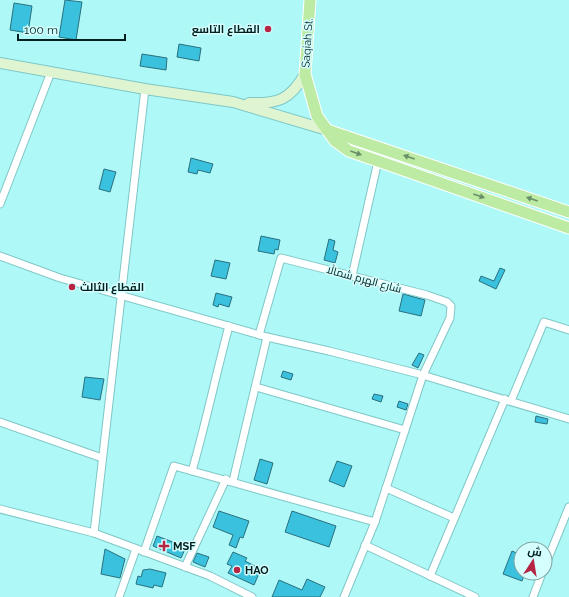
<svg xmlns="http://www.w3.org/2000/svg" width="569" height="597" viewBox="0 0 569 597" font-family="Raleway,Cairo,sans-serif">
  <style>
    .building { fill: #39c1dd; stroke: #2a707f }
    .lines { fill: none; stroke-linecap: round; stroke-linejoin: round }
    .minor-casing { stroke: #7fc7c7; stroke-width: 9 }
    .secondary-casing { stroke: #7fc7c7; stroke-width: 12 }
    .primary-casing { stroke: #fff; stroke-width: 13 }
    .minor { stroke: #fff; stroke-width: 7 }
    .secondary { stroke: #dff5d1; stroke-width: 10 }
    .primary { stroke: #beeba3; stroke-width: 11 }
    .oneway { fill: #688f67 }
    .poi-dot { fill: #b72544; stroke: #d4fffe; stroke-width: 1.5 }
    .labels { text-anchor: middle; stroke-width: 3; stroke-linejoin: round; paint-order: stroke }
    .poi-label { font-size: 11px; font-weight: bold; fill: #001e1e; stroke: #d4fffe; text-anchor: start }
    .street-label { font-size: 11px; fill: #001e1e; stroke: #d4fffe }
  </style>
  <rect width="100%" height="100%" fill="#aef8f7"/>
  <g class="building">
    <polygon points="65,0 82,2 76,40 59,37"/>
    <polygon points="14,3 32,6 28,33 10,30"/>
    <polygon points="179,44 201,48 199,61 177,57"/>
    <polygon points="142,54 167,58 166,70 140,66"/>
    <polygon points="191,158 213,164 210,173 198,170 197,174 188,172"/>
    <polygon points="104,169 116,172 110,192 99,189"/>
    <polygon points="261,236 280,240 278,250 275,249 274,254 258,251"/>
    <polygon points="329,239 335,241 333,250 338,252 335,263 324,260"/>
    <polygon points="215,260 230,263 226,279 211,276"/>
    <polygon points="500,268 505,270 496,289 479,281 481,276 494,281"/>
    <polygon points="216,293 232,297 229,307 219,304 218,307 213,305"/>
    <polygon points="403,294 425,300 421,316 399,311"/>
    <polygon points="419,353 424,355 418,368 412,365"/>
    <polygon points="283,371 293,374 291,380 281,377"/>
    <polygon points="85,377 104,379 100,400 82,397"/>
    <polygon points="374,394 383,396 381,402 372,399"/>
    <polygon points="399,401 408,404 406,410 397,407"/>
    <polygon points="536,416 548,419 547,424 535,422"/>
    <polygon points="260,459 273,463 267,484 254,480"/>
    <polygon points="337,461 352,466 344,487 329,481"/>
    <polygon points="219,511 249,521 243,538 240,537 236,548 229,545 233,535 213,527"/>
    <polygon points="292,511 336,526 329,547 285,532"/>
    <polygon points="157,536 186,547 181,558 153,546"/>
    <polygon points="105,549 125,559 120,578 101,574"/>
    <polygon points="512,551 521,555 521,573 525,573 522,581 503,574"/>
    <polygon points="233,552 247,558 245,561 261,569 254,585 228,573 232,566 227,564"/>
    <polygon points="197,553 209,557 205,567 193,562"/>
    <polygon points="150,569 166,573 162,587 154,585 153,588 136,584 138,576 141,577 143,570"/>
    <polygon points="307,579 325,587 320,597 272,597 279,580 302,590"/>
  </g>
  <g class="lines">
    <defs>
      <g id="minor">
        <polyline points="0,204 51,72"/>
        <polyline points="0,256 60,278 267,337 329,351 419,374 569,419"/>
        <polyline points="352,276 378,161"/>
        <polyline points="259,335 281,258 427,295 447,302 451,306 450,318 423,375 375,522 344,597"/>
        <polyline points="256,387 405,430"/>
        <polyline points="511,401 544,322 569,330"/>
        <polyline points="0,422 102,458"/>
        <path d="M192,471C206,423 216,374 229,326"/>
        <polyline points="233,481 267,337"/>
        <polyline points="386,488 454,518"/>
        <polyline points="0,509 94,533 210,576 252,597"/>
        <polyline points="94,533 145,89"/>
        <polyline points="365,545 475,597"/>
        <polyline points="144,552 174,466 375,522"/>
        <polyline points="545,566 569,507"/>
        <polyline points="185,567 226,479"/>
        <polyline points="430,576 505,399"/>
        <polyline points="119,597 136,549"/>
        <polyline points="533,597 542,573"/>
      </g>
      <g id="secondary">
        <polyline points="0,63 145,89 233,102 327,130"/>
        <path d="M249,103C278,104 290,100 305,74"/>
      </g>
      <g id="primary">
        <polyline points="310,0 305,74 317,116 335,141 349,151 378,161 569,228"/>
        <polyline points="327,130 569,212"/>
      </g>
    </defs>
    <use href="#minor" class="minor-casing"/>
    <use href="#secondary" class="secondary-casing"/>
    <use href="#primary" class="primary-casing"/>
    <use href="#minor" class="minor"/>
    <use href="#secondary" class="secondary"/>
    <use href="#primary" class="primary"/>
  </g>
  <defs><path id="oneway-solid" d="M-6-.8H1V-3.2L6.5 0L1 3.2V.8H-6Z"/></defs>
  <g class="oneway">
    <use href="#oneway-solid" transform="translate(356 153) rotate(20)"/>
    <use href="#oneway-solid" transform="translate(409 157) rotate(-161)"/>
    <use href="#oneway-solid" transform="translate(479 196) rotate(19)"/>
    <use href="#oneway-solid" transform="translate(532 199) rotate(-161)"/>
  </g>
  <g class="poi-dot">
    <circle cx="268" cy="29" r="4"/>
    <circle cx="72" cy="287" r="4"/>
    <path d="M162 540h4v4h4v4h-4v4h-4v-4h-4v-4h4z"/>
    <circle cx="237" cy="570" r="4"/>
  </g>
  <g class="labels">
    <g class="poi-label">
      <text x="260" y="33" text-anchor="end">القطاع التاسع</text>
      <text x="80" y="291">القطاع الثالث</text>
      <text x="173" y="550">MSF</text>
      <text x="245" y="574">HAO</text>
    </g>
    <g class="street-label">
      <text transform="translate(307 43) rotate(-86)" y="4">Saqiah St.</text>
      <text transform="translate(364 279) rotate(15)" y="4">شارع الهرم شمالًا</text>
    </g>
  </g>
  <g transform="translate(533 561) rotate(12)"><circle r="19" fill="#d4fffe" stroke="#7fa5a4"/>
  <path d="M0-3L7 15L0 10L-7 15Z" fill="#b72544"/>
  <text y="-6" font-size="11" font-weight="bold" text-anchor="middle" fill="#001e1e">ش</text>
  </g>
  <path d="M18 34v6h107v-6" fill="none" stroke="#001e1e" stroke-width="2"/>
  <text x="24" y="34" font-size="12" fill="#001e1e" stroke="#d4fffe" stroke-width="3" paint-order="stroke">100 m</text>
</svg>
